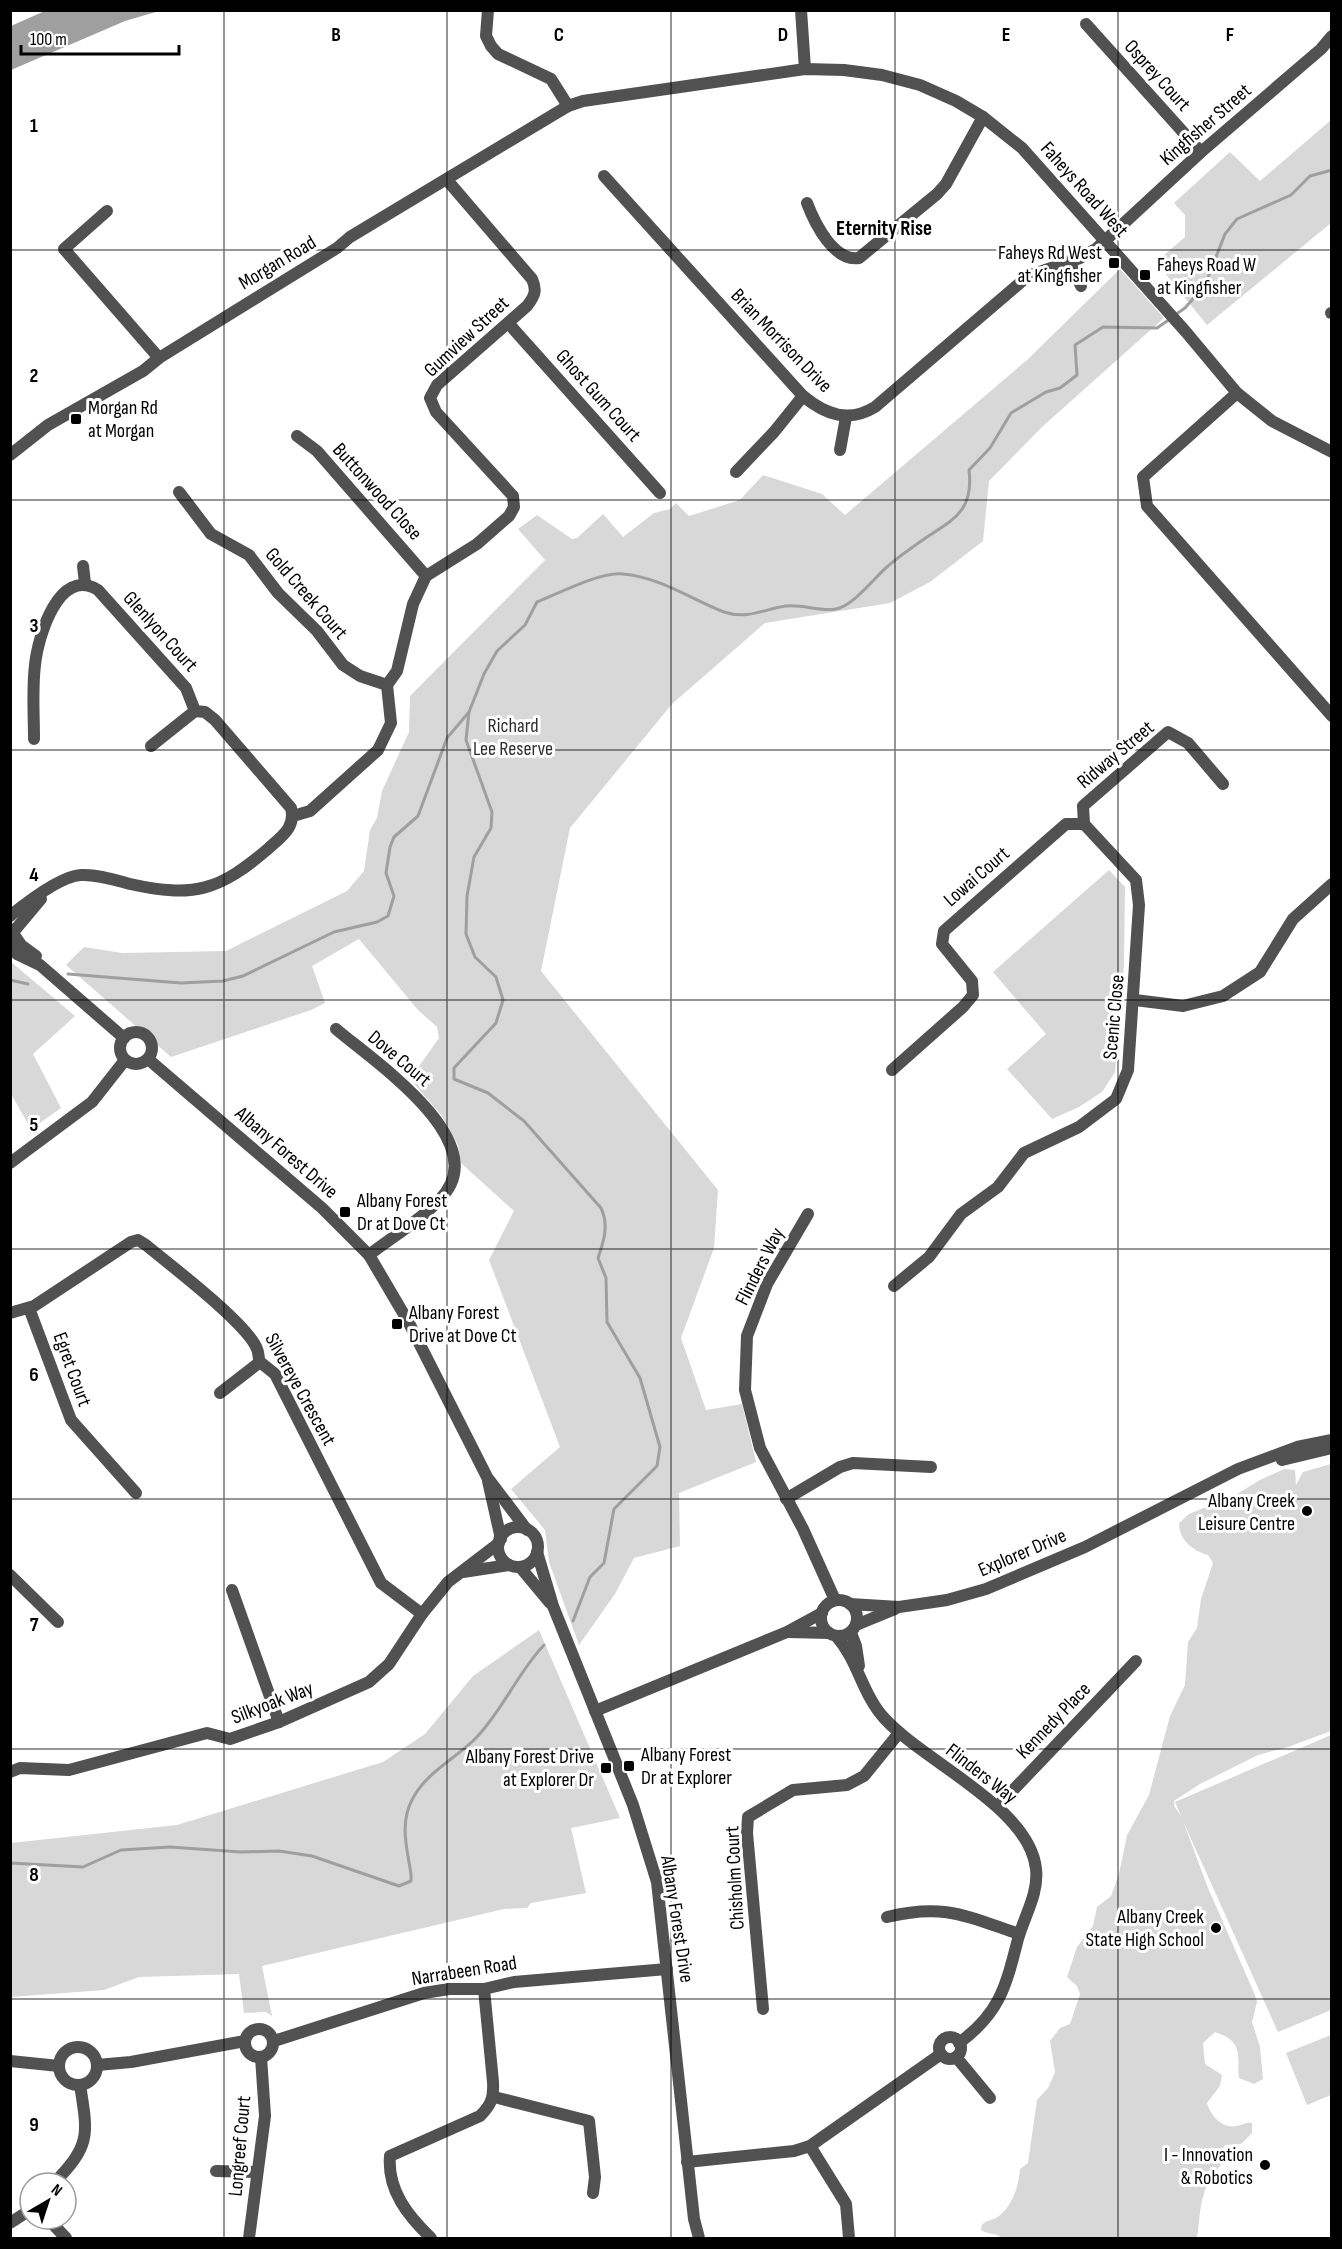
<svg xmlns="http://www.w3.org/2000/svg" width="1342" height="2249" viewBox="0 0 1342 2249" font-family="'Sofia Sans Condensed',sans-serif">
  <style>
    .green { fill: #d8d8d8 }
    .water { fill: #9f9f9f }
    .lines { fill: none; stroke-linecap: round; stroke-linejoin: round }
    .stream { stroke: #9f9f9f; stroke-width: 3 }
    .minor { stroke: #515151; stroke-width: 12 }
    .grid { fill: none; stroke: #000; stroke-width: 1.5; stroke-opacity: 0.55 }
    .poi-dot { fill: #000; stroke: #fff; stroke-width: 2 }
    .labels { text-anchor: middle; stroke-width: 6; stroke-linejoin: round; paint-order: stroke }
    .street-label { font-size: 20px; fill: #000; stroke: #fff }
    .poi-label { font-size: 20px; fill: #000; stroke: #fff; text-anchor: end }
    .park-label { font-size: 20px; fill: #2f2f2f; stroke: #fff }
    .neighbourhood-label { font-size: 21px; font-weight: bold; fill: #000; stroke: #fff }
    .grid-label { font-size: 20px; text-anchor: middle; font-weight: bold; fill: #000; stroke: #fff; stroke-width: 6; stroke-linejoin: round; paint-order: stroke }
  </style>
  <rect width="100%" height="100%" fill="#fff"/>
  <g class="green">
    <polygon points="1331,120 1331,223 1207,325 1156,262 1185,237 1185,215 1174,203 1230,152 1260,181"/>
    <polygon points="1120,269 1164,318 1042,427 989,481 983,541 930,582 890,603 765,623 672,704 570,828 541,971 718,1190 714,1248 681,1338 706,1410 742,1404 756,1462 679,1493 680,1546 634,1558 615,1594 579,1645 549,1562 545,1530 511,1489 560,1447 489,1260 514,1211 461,1163 458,1145 442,1116 410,1079 439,1038 437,1027 418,1010 359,939 312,966 325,1003 311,1010 171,1057 66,965 84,947 122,953 226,951 347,891 364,871 370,830 377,818 382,791 409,732 410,696 545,560 518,529 537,515 572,539 577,538 603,514 623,537 654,513 670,509 676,503 689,516 740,500 763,475 822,494 845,515 1027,360"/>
    <polygon points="1109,870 1125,887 1124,964 1115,1072 1102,1092 1079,1107 1052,1119 1007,1069 1046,1034 993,972"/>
    <polygon points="10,961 75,1016 33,1054 61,1108 31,1129 11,1094"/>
    <path d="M1331,1464V1731L1288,1747L1258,1755L1200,1784L1174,1801V1806L1181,1816L1175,1802L1331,1735V2010L1278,2032L1183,1821L1208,1888L1255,1995L1257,2002L1252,2022L1260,2047L1263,2079L1254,2084L1239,2078C1237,2054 1244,2042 1215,2032L1203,2043L1205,2064L1222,2075L1220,2086L1207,2103C1211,2116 1222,2129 1237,2126C1243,2125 1246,2122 1252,2123V2133L1241,2144L1225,2145L1222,2150C1227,2163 1214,2172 1208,2183C1199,2202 1200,2219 1197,2238H1002C996,2232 988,2235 981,2230L982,2225C987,2219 993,2221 999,2216C1012,2206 1019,2186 1020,2169L1028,2163L1037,2100L1048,2088L1055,2072L1050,2041L1060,2028L1070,2024L1080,1994L1077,1986L1067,1977L1077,1947L1093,1926L1097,1907L1111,1896L1119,1874L1127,1835L1149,1795L1170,1716L1185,1685L1188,1642L1197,1628L1201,1599L1213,1563L1208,1555C1193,1551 1179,1540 1179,1523L1189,1514L1237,1494L1260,1480L1284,1469L1295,1470L1296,1485L1303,1472Z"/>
    <polygon points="539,1630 620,1818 571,1828 586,1893 531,1903 527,1908 504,1909 262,1966 272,2016 266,2012 244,2013 239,1974 139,1977 104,1990 11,1997 11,1843 177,1825 383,1762 425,1734 473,1676"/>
    <polygon points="1331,2035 1331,2095 1307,2105 1286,2053"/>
  </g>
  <polygon class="water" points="47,10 159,10 159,11 125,21 11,70 11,26"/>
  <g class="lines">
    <g class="stream">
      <polyline points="1175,315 1185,308 1205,285 1225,234 1237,219 1291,195 1310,176 1332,170"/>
      <polyline points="68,974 181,983 223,981 243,976 334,932 377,922 388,916 394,896 386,873 390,847 394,837 418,816 447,738 469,712"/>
      <polyline points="10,980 28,984"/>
      <path d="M573,1621L590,1577L604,1563L614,1509L657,1466L660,1447L640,1378L607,1322L606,1278L598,1258C604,1241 609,1225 601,1208L524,1121L488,1093L454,1079V1068L496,1023L503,1000L496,977L475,957L466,934L467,896L474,857L491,828L492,812L466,740L469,712L484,674L497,651L525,625L537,602C560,593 599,572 623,574C659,577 691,599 724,612C748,620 764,609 786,606C803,604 820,612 836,609C853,606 875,577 888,566C898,557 913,547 924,539C954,519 974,511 969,470L990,448L1011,413L1046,392L1060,388L1077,375L1075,345L1103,327L1157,328L1170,319"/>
      <path d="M10,1863L83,1867L121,1850L170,1847L241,1852L279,1851L312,1856L399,1886L411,1881V1874C407,1848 399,1823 413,1798C427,1772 455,1759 476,1738C503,1710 518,1672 544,1645"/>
    </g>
    <g class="minor">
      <polyline points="488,10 486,36 491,46 498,54 551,79 568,106"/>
      <polyline points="801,10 805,69"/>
      <polyline points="1086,24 1201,152"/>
      <path d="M604,176L803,396C826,415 849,423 875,407L1028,276L1080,258L1096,249L1201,152L1321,49L1332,36"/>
      <path d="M807,203C815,224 834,262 859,258L937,194L946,184L983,117"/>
      <polyline points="107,211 64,249 159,358"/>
      <polyline points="1069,261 1081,286"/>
      <polyline points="1331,313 1332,313"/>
      <polyline points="509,324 660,493"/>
      <polyline points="1237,393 1143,477 1147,506 1332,716"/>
      <polyline points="297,436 317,451 426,576"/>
      <polyline points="840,450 846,417"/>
      <polyline points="10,455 48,425 143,371 159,358 337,248 350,237 568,106 583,101 805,69 844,70 882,75 920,85 956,101 983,117 1022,148 1186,332 1237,393 1272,421 1332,452"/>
      <polyline points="736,472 774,432 803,396"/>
      <polyline points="179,492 211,534 249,555 278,593 317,631 343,665 360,676 387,685"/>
      <polyline points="83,566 85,583"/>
      <polyline points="151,746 195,711"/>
      <path d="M293,816L310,811L378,750L391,723L387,685L397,671L413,604L426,576L477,544L509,516L514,507L513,496L436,412L430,398L437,385L527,306C535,296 537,290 532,279L447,180"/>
      <polyline points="1084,824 1083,806 1168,732 1188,743 1223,784"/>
      <path d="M10,916C26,903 60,876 81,875C97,874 115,880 130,884C194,898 219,891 269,848C282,836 296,827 291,808L215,720L205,712L195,711L186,688L98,590C59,566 38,636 35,665C32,689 34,715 34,739"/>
      <polyline points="10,929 21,945 36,956"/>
      <polyline points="10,936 41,899"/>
      <polyline points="10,943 17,954 40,965 124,1038"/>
      <polyline points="1135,1000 1183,1006 1223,996 1260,972 1293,919 1332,884"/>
      <path d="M336,1029C372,1060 487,1136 446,1192C429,1215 392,1237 369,1255"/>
      <circle cx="136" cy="1048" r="16"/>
      <polyline points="148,1059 322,1208 369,1255 409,1323 487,1477 527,1530"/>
      <polyline points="892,1070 963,1007 973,995 972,981 942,944 944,931 1066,824 1084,824 1136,880 1139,905 1128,1070 1116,1099 1079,1127 1024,1153 998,1187 961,1214 929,1257 894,1286"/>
      <polyline points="10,1163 92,1102 125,1060"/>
      <polyline points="808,1214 767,1284 747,1336 745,1390 760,1448 803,1529 835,1600"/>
      <polyline points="29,1308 71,1420 136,1493"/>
      <path d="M10,1313L34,1306L131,1242L138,1240L146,1245C170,1265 248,1324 257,1349C259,1353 258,1358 260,1362L275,1374L381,1583L422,1614"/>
      <polyline points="220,1393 260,1362"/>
      <polyline points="1282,1460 1332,1448"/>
      <polyline points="488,1481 501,1539"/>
      <polyline points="786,1499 840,1467 853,1463 931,1467"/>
      <circle cx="518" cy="1547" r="20"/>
      <polyline points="537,1552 553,1606 633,1805 657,1882 694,2219 699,2238"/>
      <polyline points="520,1567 550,1603"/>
      <polyline points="463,1572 509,1565"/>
      <polyline points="10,1575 58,1622"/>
      <polyline points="232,1590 279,1722"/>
      <circle cx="839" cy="1618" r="18"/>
      <polyline points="850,1604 899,1607 947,1600 986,1589 1085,1547 1238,1469 1297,1447 1332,1440"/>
      <polyline points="856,1625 895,1609"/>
      <polyline points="788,1632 829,1633"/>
      <polyline points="851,1633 856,1646 859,1666"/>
      <path d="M837,1637C858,1661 863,1696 885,1719C926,1763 1030,1808 1036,1869C1039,1893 1024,1917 1018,1939C1006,1986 1000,2013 959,2043"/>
      <polyline points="595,1711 787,1632 822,1613"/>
      <polyline points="10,1772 20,1768 69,1770 207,1733 230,1739 279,1722 369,1682 389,1664 422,1614 448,1582 499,1543"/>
      <polyline points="998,1806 1136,1661"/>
      <path d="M887,1917C944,1903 966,1916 1019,1934"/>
      <polyline points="763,2009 747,1833 748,1817 793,1790 847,1785 864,1776 899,1733"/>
      <circle cx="259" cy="2043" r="14"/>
      <circle cx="950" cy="2048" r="11"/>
      <polyline points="274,2041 424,1993 449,1989 484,1989 514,1982 667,1969"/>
      <circle cx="78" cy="2066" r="19"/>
      <polyline points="956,2057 990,2098"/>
      <polyline points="10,2061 59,2066"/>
      <polyline points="97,2065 131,2062 245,2041"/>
      <polyline points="494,2097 589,2121 595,2177 593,2193"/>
      <polyline points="810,2146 846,2204 849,2238"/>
      <polyline points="687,2162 794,2151 810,2146 941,2054"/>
      <polyline points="216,2171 257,2172"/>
      <path d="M54,2183C91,2145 88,2135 80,2085"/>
      <polyline points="48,2219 66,2238"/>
      <polyline points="10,2223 30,2210"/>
      <polyline points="249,2238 265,2116 261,2057"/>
      <path d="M431,2238C408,2216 387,2190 390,2156L480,2116C491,2105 494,2098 493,2082L484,1989"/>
    </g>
  </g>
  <path class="grid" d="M224,10V2238M447,10V2238M671,10V2238M895,10V2238M1118,10V2238M10,250H1332M10,500H1332M10,750H1332M10,1000H1332M10,1249H1332M10,1499H1332M10,1749H1332M10,1999H1332"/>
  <g class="poi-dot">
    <rect x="1108" y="257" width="12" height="12" rx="3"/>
    <rect x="1139" y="269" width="12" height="12" rx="3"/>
    <rect x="70" y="413" width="12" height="12" rx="3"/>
    <rect x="339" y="1206" width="12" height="12" rx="3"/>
    <rect x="391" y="1318" width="12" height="12" rx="3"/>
    <circle cx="1307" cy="1511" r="6"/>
    <rect x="623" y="1760" width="12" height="12" rx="3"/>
    <rect x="600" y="1762" width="12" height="12" rx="3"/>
    <circle cx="1216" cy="1928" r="6"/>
    <circle cx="1265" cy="2165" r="6"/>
  </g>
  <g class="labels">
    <g class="street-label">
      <text transform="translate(1158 75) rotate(48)" y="7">Osprey Court</text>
      <text transform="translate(1205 124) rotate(-41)" y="7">Kingfisher Street</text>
      <text transform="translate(1085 189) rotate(48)" y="7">Faheys Road West</text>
      <text transform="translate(277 262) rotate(-31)" y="7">Morgan Road</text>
      <text transform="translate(466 336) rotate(-43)" y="7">Gumview Street</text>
      <text transform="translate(782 340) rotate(46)" y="7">Brian Morrison Drive</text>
      <text transform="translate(599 395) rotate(48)" y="7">Ghost Gum Court</text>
      <text transform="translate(378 491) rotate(48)" y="7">Buttonwood Close</text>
      <text transform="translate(307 593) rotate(49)" y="7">Gold Creek Court</text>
      <text transform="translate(161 631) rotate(48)" y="7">Glenlyon Court</text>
      <text transform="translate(1115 754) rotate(-40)" y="7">Ridway Street</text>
      <text transform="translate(976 876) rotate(-41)" y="7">Lowai Court</text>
      <text transform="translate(1113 1017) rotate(-85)" y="7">Scenic Close</text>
      <text transform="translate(400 1058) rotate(40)" y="7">Dove Court</text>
      <text transform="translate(287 1152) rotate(41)" y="7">Albany Forest Drive</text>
      <text transform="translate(759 1266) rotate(-63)" y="7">Flinders Way</text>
      <text transform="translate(73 1369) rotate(70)" y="7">Egret Court</text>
      <text transform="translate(301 1389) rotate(61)" y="7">Silvereye Crescent</text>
      <text transform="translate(1022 1552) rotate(-23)" y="7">Explorer Drive</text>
      <text transform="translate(272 1702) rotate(-21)" y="7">Silkyoak Way</text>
      <text transform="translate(1053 1720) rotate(-46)" y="7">Kennedy Place</text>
      <text transform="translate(982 1773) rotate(38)" y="7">Flinders Way</text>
      <text transform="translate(734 1878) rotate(-93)" y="7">Chisholm Court</text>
      <text transform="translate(678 1919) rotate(81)" y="7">Albany Forest Drive</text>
      <text transform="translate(464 1970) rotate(-9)" y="7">Narrabeen Road</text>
      <text transform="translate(239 2146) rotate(-85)" y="7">Longreef Court</text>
    </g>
    <g class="poi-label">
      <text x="1102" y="259">Faheys Rd West<tspan x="1102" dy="23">at Kingfisher</tspan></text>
      <text x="1157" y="271" text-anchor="start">Faheys Road W<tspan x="1157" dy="23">at Kingfisher</tspan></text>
      <text x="88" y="414" text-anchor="start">Morgan Rd<tspan x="88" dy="23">at Morgan</tspan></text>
      <text x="357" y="1207" text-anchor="start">Albany Forest<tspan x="357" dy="23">Dr at Dove Ct</tspan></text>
      <text x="409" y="1319" text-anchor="start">Albany Forest<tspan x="409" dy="23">Drive at Dove Ct</tspan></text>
      <text x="1295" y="1507">Albany Creek<tspan x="1295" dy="23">Leisure Centre</tspan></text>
      <text x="641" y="1761" text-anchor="start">Albany Forest<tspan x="641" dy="23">Dr at Explorer</tspan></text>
      <text x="594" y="1763">Albany Forest Drive<tspan x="594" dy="23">at Explorer Dr</tspan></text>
      <text x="1204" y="1923">Albany Creek<tspan x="1204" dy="23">State High School</tspan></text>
      <text x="1253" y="2161">I - Innovation<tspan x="1253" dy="23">&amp; Robotics</tspan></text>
    </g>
    <g class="park-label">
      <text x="513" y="732">Richard<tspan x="513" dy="23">Lee Reserve</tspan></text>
    </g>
    <g class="neighbourhood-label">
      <text x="884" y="235">Eternity Rise</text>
    </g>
  </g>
  <g class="grid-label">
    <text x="336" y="41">B</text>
    <text x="559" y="41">C</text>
    <text x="783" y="41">D</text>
    <text x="1006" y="41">E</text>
    <text x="1230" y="41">F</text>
    <text x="34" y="132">1</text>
    <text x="34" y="382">2</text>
    <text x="34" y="632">3</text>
    <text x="34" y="881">4</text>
    <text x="34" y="1131">5</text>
    <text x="34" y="1381">6</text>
    <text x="34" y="1631">7</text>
    <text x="34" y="1881">8</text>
    <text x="34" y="2131">9</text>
  </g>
  <rect width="1342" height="2249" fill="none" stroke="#000000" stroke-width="24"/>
  <g transform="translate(48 2201) rotate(39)"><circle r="28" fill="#ffffff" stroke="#999999" stroke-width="1.5"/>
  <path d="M0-4.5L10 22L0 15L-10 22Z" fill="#000000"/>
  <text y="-9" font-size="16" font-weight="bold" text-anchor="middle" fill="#000000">N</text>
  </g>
  <path d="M21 45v9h158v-9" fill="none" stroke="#000000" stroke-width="3"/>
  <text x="30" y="45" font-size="18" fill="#000000" stroke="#ffffff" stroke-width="4.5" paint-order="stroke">100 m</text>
</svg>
